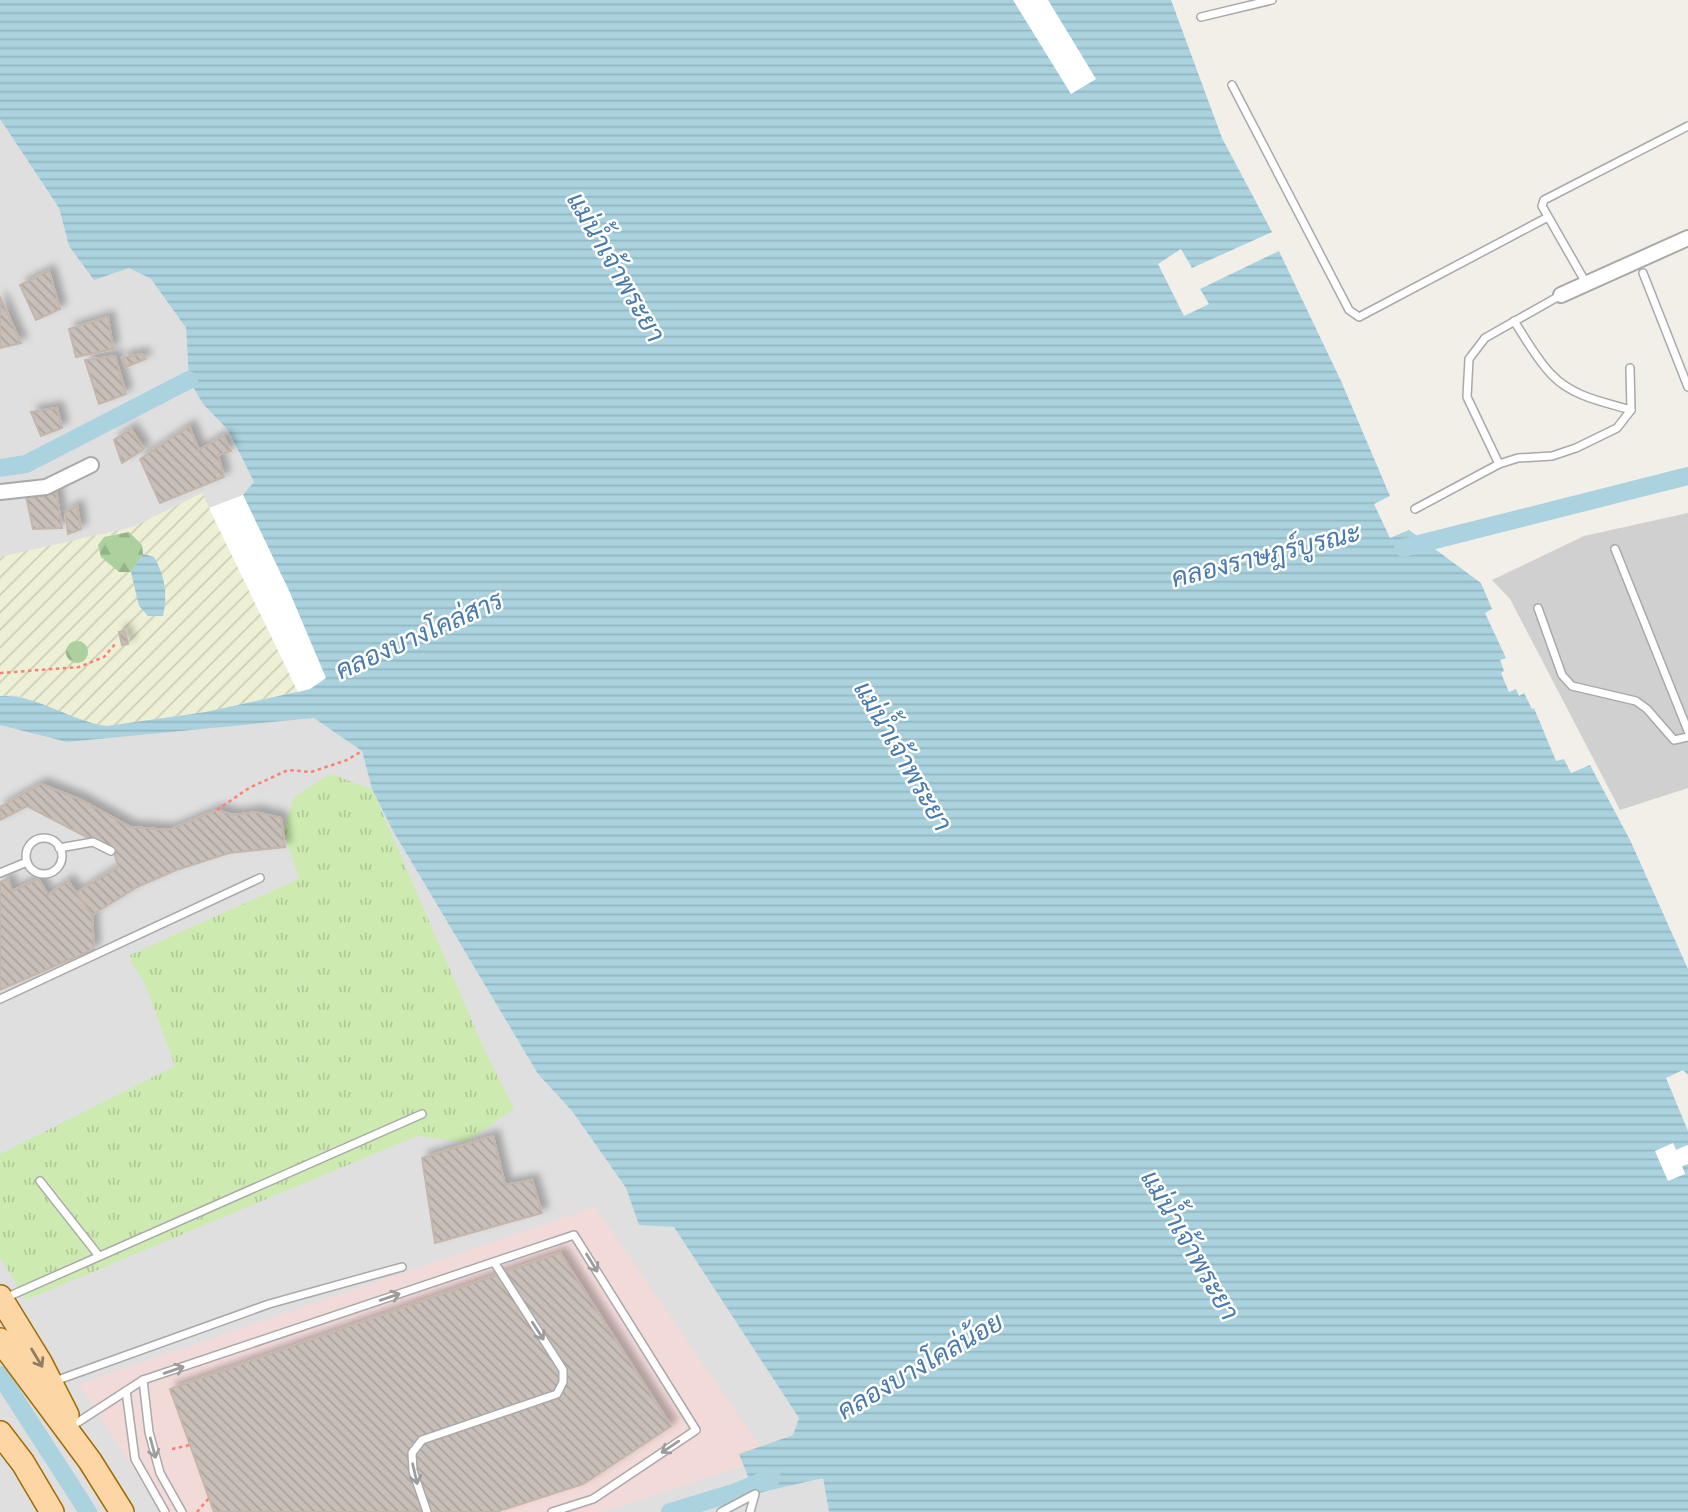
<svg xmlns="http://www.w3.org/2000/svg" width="1688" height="1512" viewBox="0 0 1688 1512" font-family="Figtree,Sarabun,sans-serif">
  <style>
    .residential { fill: #e0dfdf }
    .commercial { fill: #f2dad9 }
    .religious { fill: #d0d0d0 }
    .farmland { fill: url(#farmland-furrows); fill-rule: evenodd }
    .grass { fill: url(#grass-tufts) }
    .forest { fill: url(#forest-firs) }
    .water { fill: url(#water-rules) }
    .pier { fill: #fff }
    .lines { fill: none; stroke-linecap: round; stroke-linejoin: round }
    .canal { stroke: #aad3df; stroke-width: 18 }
    .building { fill: url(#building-back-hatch); stroke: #c4b6ab; stroke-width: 2; filter: url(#shadow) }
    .service-casing { stroke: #a9a9a9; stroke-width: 10 }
    .minor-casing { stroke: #a9a9a9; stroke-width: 18 }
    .primary-casing { stroke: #a06b00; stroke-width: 26 }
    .path { stroke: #fa8072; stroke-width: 2.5; stroke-dasharray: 3.5 3.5; stroke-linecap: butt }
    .service { stroke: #fff; stroke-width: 7 }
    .minor { stroke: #fff; stroke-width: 14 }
    .primary { stroke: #fcd6a4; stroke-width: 23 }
    .oneway { stroke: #9c9c9c }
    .oneway2 { stroke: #8f7c63 }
    .labels { text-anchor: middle; stroke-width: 5; stroke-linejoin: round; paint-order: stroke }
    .water-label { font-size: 26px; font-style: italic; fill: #4a7aab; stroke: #fff }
  </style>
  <defs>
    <pattern id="farmland-furrows" width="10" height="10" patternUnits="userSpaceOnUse" patternTransform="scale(1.75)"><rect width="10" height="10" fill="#eef0d5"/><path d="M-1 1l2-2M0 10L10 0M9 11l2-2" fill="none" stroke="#ccceb7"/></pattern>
    <pattern id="grass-tufts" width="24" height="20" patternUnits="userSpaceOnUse" patternTransform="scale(1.75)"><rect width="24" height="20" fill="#cdebb0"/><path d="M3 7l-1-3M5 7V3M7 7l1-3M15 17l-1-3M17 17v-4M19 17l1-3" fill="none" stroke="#b0c997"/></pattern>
    <pattern id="forest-firs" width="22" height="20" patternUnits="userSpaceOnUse" patternTransform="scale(1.75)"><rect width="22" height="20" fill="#add19e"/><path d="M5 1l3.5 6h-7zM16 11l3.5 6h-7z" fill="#95b388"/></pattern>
    <pattern id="water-rules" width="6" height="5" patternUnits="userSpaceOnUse" patternTransform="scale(1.75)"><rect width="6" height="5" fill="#aad3df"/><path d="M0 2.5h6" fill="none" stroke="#92b5bf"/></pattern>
    <pattern id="building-back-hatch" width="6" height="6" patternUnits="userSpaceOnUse" patternTransform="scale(1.75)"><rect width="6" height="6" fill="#c7bfb8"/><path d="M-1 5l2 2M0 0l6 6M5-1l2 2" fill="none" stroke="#aba49e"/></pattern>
    <filter id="shadow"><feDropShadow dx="6" dy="-6" stdDeviation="3.5" flood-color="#0004"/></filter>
  </defs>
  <rect width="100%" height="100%" fill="#f2efe9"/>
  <polygon class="residential" points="0,119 59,208 69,246 129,268 151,279 186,328 189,380 203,404 228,430 254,482 329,726 362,751 372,789 393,831 538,1074 572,1111 626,1188 639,1224 674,1227 800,1418 794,1435 739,1454 756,1494 823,1477 829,1512 0,1512"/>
  <polygon class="commercial" points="595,1207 768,1458 602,1512 161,1512 79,1384"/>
  <polygon class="religious" points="1688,513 1688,788 1620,810 1510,599 1492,580 1584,536"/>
  <path class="farmland" d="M202,493L298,692L206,712L107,726L93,724L16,695L0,696V557L133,527ZM129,532L142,545L143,554L154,557L139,606L131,572H119L104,537Z"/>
  <polygon class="grass" points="330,774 372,789 485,1051 514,1109 466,1142 417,1136 26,1300 0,1257 0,1154 175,1066 145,983 132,964 130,955 299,879 283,830 294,797"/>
  <g class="forest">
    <polygon points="129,532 142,545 143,554 131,572 119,572 101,557 98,545 104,537"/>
    <circle cx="77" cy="652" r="11"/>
  </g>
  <g class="water">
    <path d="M0,0H1171L1222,138L1272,232L1192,268L1181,249L1158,264L1184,316L1209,304L1200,289L1279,251L1341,381L1390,496L1374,504L1390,538L1409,530L1481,583L1492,609L1485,613L1506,658L1500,660L1504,671L1501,673L1509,692L1516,689L1519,696L1524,693L1532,709L1534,708L1556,761L1564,759L1571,773L1590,765L1630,840L1688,969V1075L1683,1070L1666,1078L1688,1131V1145L1676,1150L1673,1144L1685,1174L1682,1166L1688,1164V1512H829L823,1478L755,1494L739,1454L793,1435L799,1418L674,1227L639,1225L626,1188L572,1111L538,1074L393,831L372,789L362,751L314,718L67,742L0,725V696C37,694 70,721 107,726L206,712L310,689L290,593L243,495L254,482L228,430L203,404L189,380L186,328L151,279L129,268L94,280L69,246L59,208L0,119Z"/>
    <path d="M143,554L154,557C165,576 168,594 163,616H148L139,606L131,572Z"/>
  </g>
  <g class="pier">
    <polygon points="1013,0 1048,0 1096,79 1071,94"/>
    <polygon points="243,495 290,593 326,678 310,689 298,692 209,508"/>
    <polygon points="1673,1143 1676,1150 1688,1145 1688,1164 1682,1166 1685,1174 1668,1181 1655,1151"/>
  </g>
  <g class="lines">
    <g class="canal">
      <polyline points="0,468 26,464 189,380"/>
      <polyline points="1403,548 1688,476"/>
      <polyline points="0,1375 88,1512"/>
      <polyline points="670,1512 736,1492 772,1477"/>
    </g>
  </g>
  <g class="building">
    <polygon points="49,271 60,309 36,320 20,285"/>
    <polygon points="0,297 21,343 0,348"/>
    <polygon points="108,317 113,349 76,357 69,329"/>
    <polygon points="141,354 146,359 126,367 122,358"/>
    <polygon points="115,356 126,394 99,404 85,360"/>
    <polygon points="57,408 62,428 41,436 31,412"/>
    <polygon points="189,426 199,450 223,436 231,451 218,455 224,477 160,503 140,459"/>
    <polygon points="131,429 144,449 122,463 114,440"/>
    <polygon points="56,491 62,528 33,529 26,496"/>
    <polygon points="77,506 81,529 68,534 65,512"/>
    <polygon points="125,631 128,644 122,645 119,632"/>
    <polygon points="41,784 81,800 130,827 169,830 217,810 234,815 256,812 281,818 285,847 229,853 176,870 137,887 92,915 76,893 118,867 113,847 102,845 27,806 0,820 0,807"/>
    <polygon points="8,879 12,891 38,879 48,895 68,881 92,915 94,949 0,990 0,882"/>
    <polygon points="493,1136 505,1185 532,1180 542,1213 435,1243 422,1158"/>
    <polygon points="560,1253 671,1426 583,1484 496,1512 214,1512 170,1389"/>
  </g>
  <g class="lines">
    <defs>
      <g id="service">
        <polyline points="1201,17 1272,0"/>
        <polyline points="1232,85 1349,310 1359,317 1548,217"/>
        <polyline points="1643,273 1688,387"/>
        <polyline points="1586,283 1542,206 1544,200 1688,126"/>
        <path d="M1514,321C1526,339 1537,360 1552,375C1573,397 1604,402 1631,410"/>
        <polyline points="1499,464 1467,397 1469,359 1485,338 1561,295"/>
        <polyline points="1415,509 1499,464 1518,458 1552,456 1576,448 1617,428 1631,410 1630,368"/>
        <polyline points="1615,549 1688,731"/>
        <polyline points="1538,608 1562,675 1572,686 1636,701 1647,709 1674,740 1688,737"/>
        <circle cx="44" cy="856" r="18"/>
        <polyline points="59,848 93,842 111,851"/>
        <polyline points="0,873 27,862"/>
        <polyline points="0,999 260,878"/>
        <polyline points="40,1181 99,1256"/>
        <polyline points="5,1298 422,1114"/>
        <polyline points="143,1380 149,1432 160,1473 182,1512"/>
        <polyline points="55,1381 269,1304 402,1267"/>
        <polyline points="126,1391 135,1459 165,1512"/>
        <polyline points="72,1426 143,1380 574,1235 696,1430 593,1499 552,1512"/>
        <polyline points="427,1512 413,1471 412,1453 422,1440 557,1394 563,1382 563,1370 494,1262"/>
        <polyline points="721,1512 755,1494 750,1512"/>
      </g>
      <g id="minor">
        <polyline points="1561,295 1688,238"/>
        <polyline points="0,492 46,487 91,465"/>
      </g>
      <g id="primary">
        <polyline points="0,1297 40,1362 67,1415"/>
        <polyline points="0,1340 90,1461 122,1512"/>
        <polyline points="0,1433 23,1463 52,1512"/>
      </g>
    </defs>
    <use href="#service" class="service-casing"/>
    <use href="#minor" class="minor-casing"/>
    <use href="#primary" class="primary-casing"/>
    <g class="path">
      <polyline points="0,673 79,667 104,657 117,642"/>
      <polyline points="217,810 249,788 288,770 311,772 347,760 362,751"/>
      <polyline points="172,1449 190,1445"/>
      <polyline points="197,1512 209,1498"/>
    </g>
    <use href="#service" class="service"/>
    <use href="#minor" class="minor"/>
    <use href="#primary" class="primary"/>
  </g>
  <defs><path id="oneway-shaft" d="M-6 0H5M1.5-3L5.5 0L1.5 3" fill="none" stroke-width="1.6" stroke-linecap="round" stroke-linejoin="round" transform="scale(1.75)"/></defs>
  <g class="oneway">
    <use href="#oneway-shaft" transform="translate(592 1263) rotate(58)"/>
    <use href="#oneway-shaft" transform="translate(390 1297) rotate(-19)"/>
    <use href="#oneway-shaft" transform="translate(538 1331) rotate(57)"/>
    <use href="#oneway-shaft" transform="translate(174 1370) rotate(-19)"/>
    <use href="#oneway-shaft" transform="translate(670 1447) rotate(146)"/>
    <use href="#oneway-shaft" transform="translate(153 1448) rotate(75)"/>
    <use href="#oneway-shaft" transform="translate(415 1474) rotate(77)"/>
  </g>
  <use class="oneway2" href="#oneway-shaft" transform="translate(37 1358) rotate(59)"/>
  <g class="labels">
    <g class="water-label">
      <text transform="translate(616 267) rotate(60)" y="9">แม่น้ำเจ้าพระยา</text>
      <text transform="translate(1266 555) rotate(-14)" y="9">คลองราษฎร์บูรณะ</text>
      <text transform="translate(419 635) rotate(-24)" y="9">คลองบางโคล่สาร</text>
      <text transform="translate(903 756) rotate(60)" y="9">แม่น้ำเจ้าพระยา</text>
      <text transform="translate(1190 1245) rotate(60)" y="9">แม่น้ำเจ้าพระยา</text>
      <text transform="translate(920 1366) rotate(-30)" y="9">คลองบางโคล่น้อย</text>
    </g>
  </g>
</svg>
